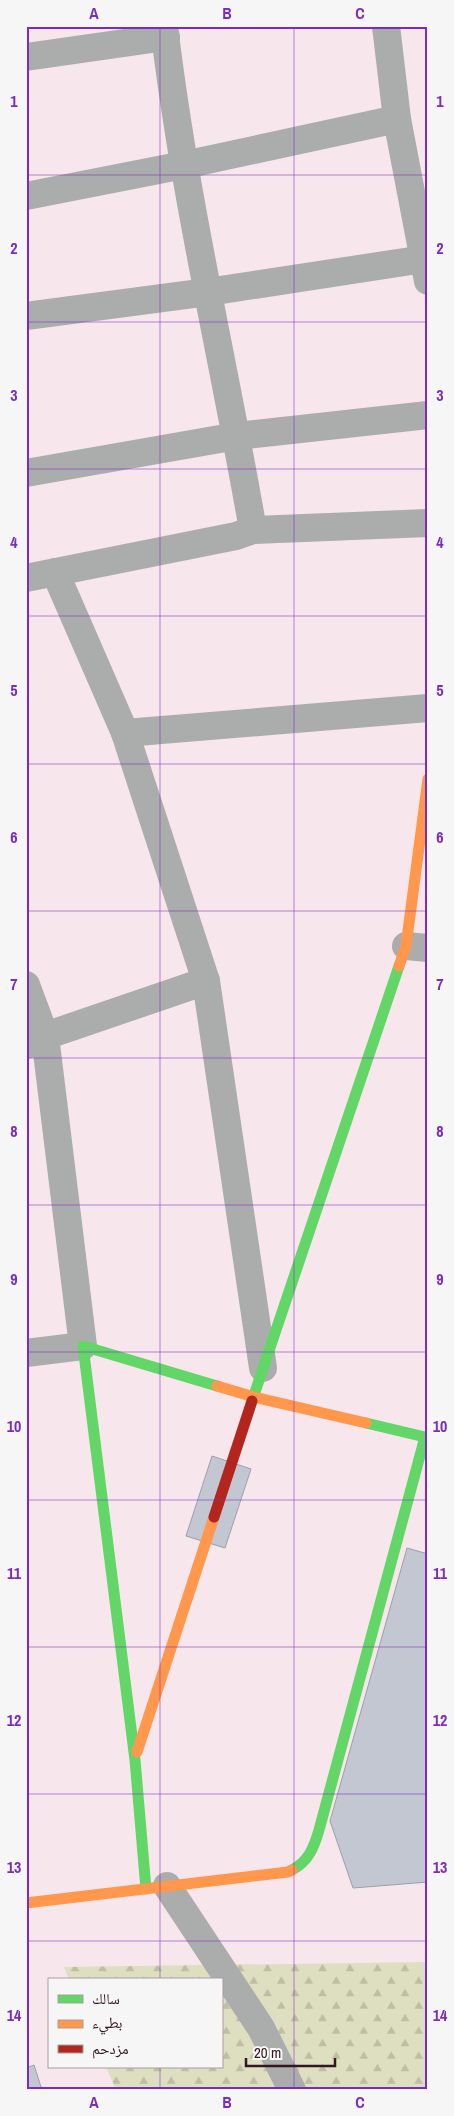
<svg xmlns="http://www.w3.org/2000/svg" width="454" height="2116" viewBox="0 0 454 2116" font-family="'Archivo Narrow','Noto Naskh Arabic',sans-serif">
  <style>
    .forest { fill: url(#forest-firs) }
    .building { fill: #c2c7d2; stroke: #9ba0aa }
    .lines { fill: none; stroke-linecap: round; stroke-linejoin: round }
    .street { stroke: #aaadac; stroke-width: 28 }
    .fast { stroke: #63d668; stroke-width: 11 }
    .slow { stroke: #ff974d; stroke-width: 11 }
    .jam { stroke: #b3261e; stroke-width: 11 }
    .grid { fill: none; stroke: #7b2cbf; stroke-width: 1; stroke-opacity: 0.55 }
    .neatline { fill: none; stroke: #7b2cbf; stroke-width: 2 }
    .grid-label { font-size: 16px; text-anchor: middle; font-weight: bold; fill: #7b2cbf }
  </style>
  <defs>
    <pattern id="forest-firs" width="22" height="20" patternUnits="userSpaceOnUse" patternTransform="scale(1.25)"><rect width="22" height="20" fill="#dedec0"/><path d="M5 1l3.5 6h-7zM16 11l3.5 6h-7z" fill="#bfbea5"/></pattern>
  </defs>
  <rect width="100%" height="100%" fill="#f7e6eb"/>
  <polygon class="forest" points="428,1962 428,2090 116,2090 106,2067 221,2067 221,1980 69,1980 64,1967"/>
  <g class="building">
    <polygon points="212,1456 251,1469 225,1548 186,1536"/>
    <polygon points="407,1548 428,1554 428,1882 353,1888 330,1821"/>
    <polygon points="34,2065 42,2090 26,2090 26,2068"/>
  </g>
  <g class="lines">
    <g class="street">
      <path d="M164,26C184,196 224,362 253,530"/>
      <polyline points="386,26 397,119 428,281"/>
      <polyline points="26,57 166,37"/>
      <polyline points="26,196 184,165 397,119"/>
      <polyline points="26,316 208,292 424,259"/>
      <polyline points="26,473 237,436 428,415"/>
      <polyline points="55,572 125,733 428,708"/>
      <polyline points="26,578 236,536 253,530 428,523"/>
      <polyline points="125,733 206,981 263,1368"/>
      <polyline points="406,946 428,948"/>
      <polyline points="26,985 45,1036 83,1346 26,1353"/>
      <polyline points="26,1045 45,1036 206,981"/>
      <polyline points="167,1886 261,2028 292,2090"/>
    </g>
    <g class="fast">
      <polyline points="252,1401 399,966"/>
      <path d="M292,1870C309,1861 314,1847 319,1830L425,1437L366,1423"/>
      <polyline points="146,1889 135,1760 83,1346 217,1386"/>
    </g>
    <g class="slow">
      <polyline points="399,966 406,946 428,779"/>
      <polyline points="217,1386 254,1397 366,1423"/>
      <polyline points="137,1752 214,1517"/>
      <polyline points="26,1903 288,1872 292,1870"/>
    </g>
    <polyline class="jam" points="214,1517 252,1401"/>
  </g>
  <path class="grid" d="M160,26V1980M294,26V2090M26,175H428M26,322H428M26,469H428M26,616H428M26,764H428M26,911H428M26,1058H428M26,1205H428M26,1352H428M26,1500H428M26,1647H428M26,1794H428M26,1941H428M160,2067V2090"/>
  <rect width="454" height="2116" fill="none" stroke="#f6f6f6" stroke-width="55"/>
  <rect x="48" y="1978" width="175" height="90" fill="#f6f6f6" stroke="#a89da1"/>
  <rect x="58" y="1995" width="25" height="8" fill="#63d668" stroke="#a89da1"/>
  <text x="92" y="2004" font-size="15" fill="#331821">سالك</text>
  <rect x="58" y="2020" width="25" height="8" fill="#ff974d" stroke="#a89da1"/>
  <text x="92" y="2028" font-size="15" fill="#331821">بطيء</text>
  <rect x="58" y="2045" width="25" height="8" fill="#b3261e" stroke="#a89da1"/>
  <text x="92" y="2054" font-size="15" fill="#331821">مزدحم</text>
  <path d="M246 2058v8h89v-8" fill="none" stroke="#331821" stroke-width="2.5"/>
  <text x="254" y="2058" font-size="15" fill="#331821" stroke="#f6f6f6" stroke-width="4" paint-order="stroke">20 m</text>
  <rect x="28" y="28" width="398" height="2060" class="neatline"/>
  <g class="grid-label">
    <text x="94" y="19">A</text>
    <text x="227" y="19">B</text>
    <text x="360" y="19">C</text>
    <text x="14" y="107">1</text>
    <text x="440" y="107">1</text>
    <text x="14" y="254">2</text>
    <text x="440" y="254">2</text>
    <text x="14" y="401">3</text>
    <text x="440" y="401">3</text>
    <text x="14" y="548">4</text>
    <text x="440" y="548">4</text>
    <text x="14" y="696">5</text>
    <text x="440" y="696">5</text>
    <text x="14" y="843">6</text>
    <text x="440" y="843">6</text>
    <text x="14" y="990">7</text>
    <text x="440" y="990">7</text>
    <text x="14" y="1137">8</text>
    <text x="440" y="1137">8</text>
    <text x="14" y="1285">9</text>
    <text x="440" y="1285">9</text>
    <text x="14" y="1432">10</text>
    <text x="440" y="1432">10</text>
    <text x="14" y="1579">11</text>
    <text x="440" y="1579">11</text>
    <text x="14" y="1726">12</text>
    <text x="440" y="1726">12</text>
    <text x="14" y="1873">13</text>
    <text x="440" y="1873">13</text>
    <text x="14" y="2021">14</text>
    <text x="440" y="2021">14</text>
    <text x="94" y="2108">A</text>
    <text x="227" y="2108">B</text>
    <text x="360" y="2108">C</text>
  </g>
</svg>
